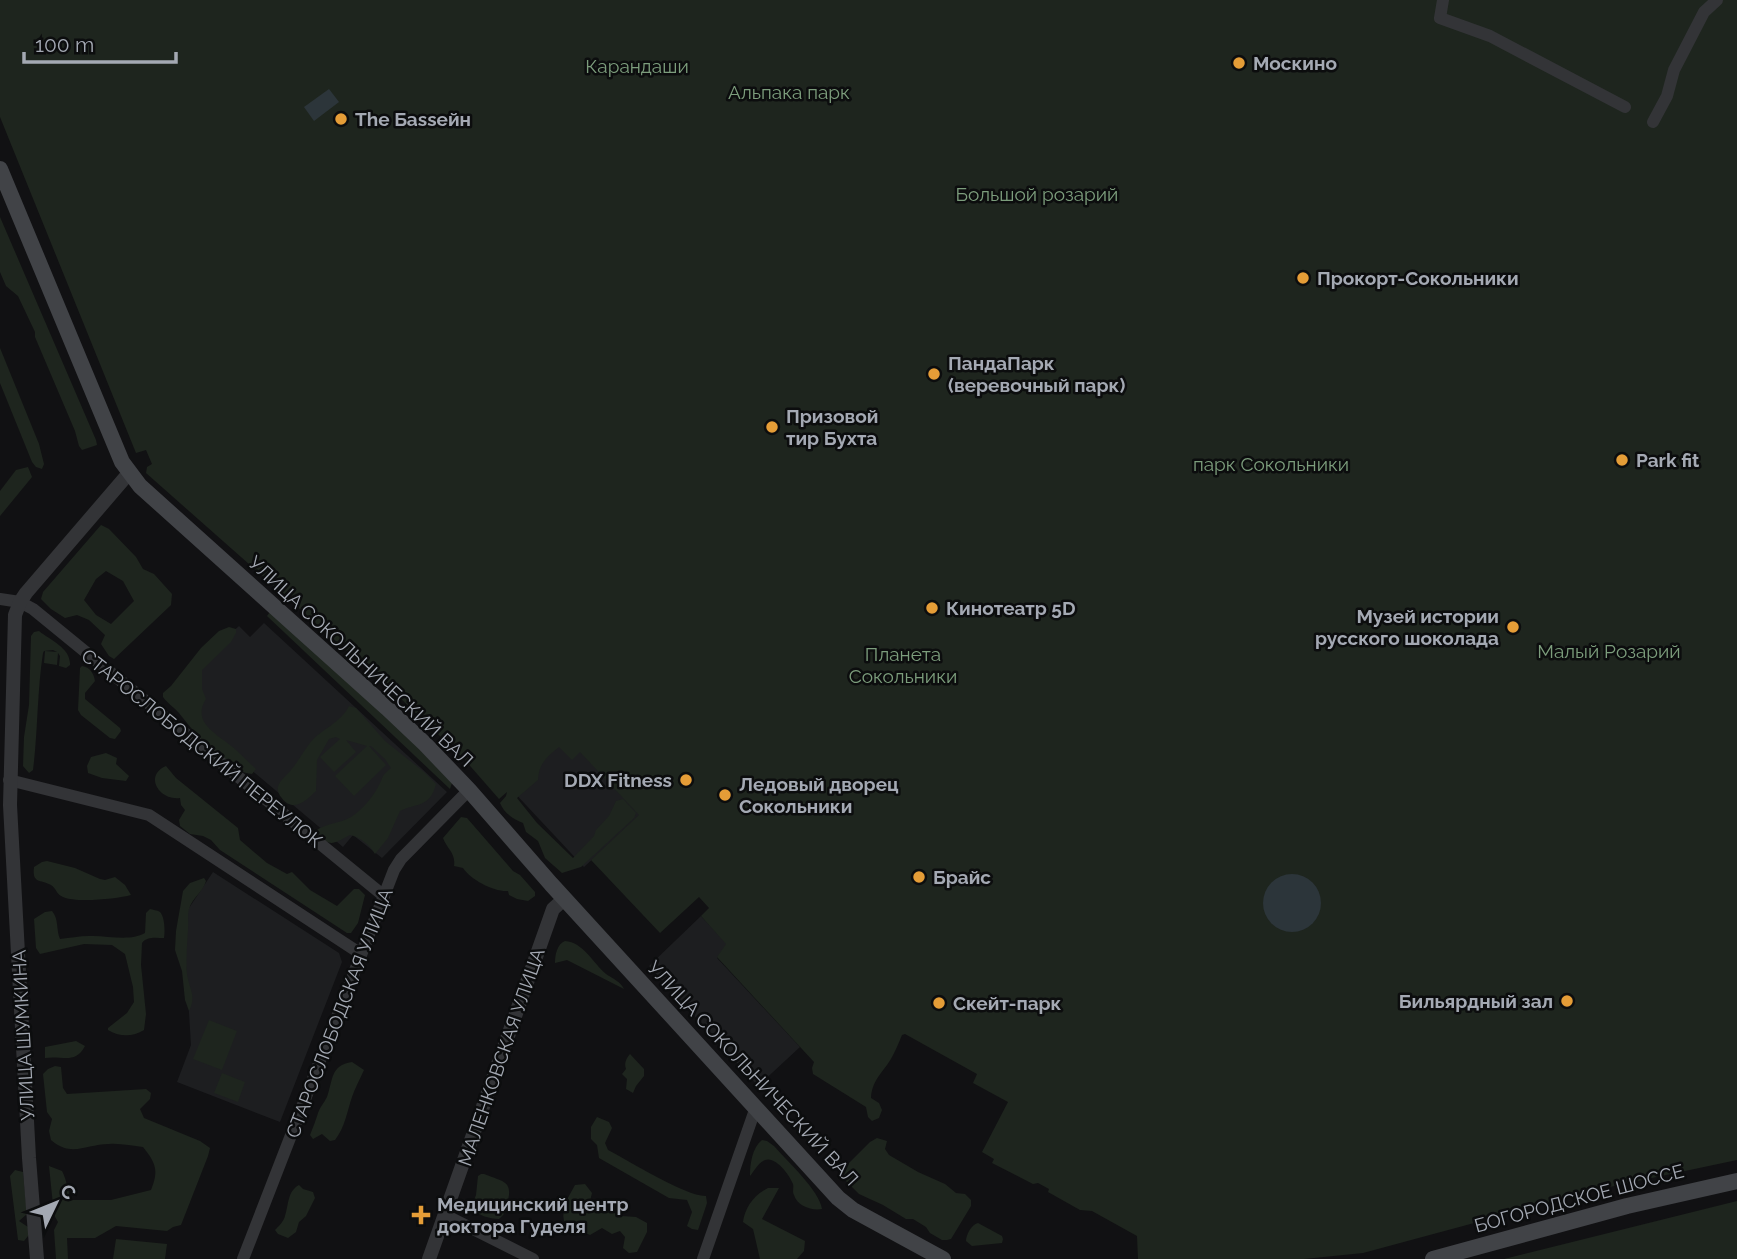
<svg xmlns="http://www.w3.org/2000/svg" width="1737" height="1259" viewBox="0 0 1737 1259" font-family="Raleway,sans-serif">
  <style>
    .built { fill: #1d1e20 }
    .green { fill: #1e251e; fill-rule: evenodd }
    .water { fill: #2c353a }
    .lines { fill: none; stroke-linecap: round; stroke-linejoin: round }
    .minor { stroke: #333437; stroke-width: 12 }
    .tertiary { stroke: #333437; stroke-width: 14 }
    .secondary { stroke: #414347; stroke-width: 16 }
    .poi-dot { fill: #e59d37; stroke: #0c0d0e; stroke-width: 2.5 }
    .labels { text-anchor: middle; stroke-width: 5; stroke-linejoin: round; paint-order: stroke }
    .poi-label { font-size: 19px; font-weight: bold; fill: #a4a9b3; stroke: #0c0d0e; text-anchor: start }
    .park-label { font-size: 19px; fill: #7c9d7c; stroke: #0c0d0e }
    .street-label { font-size: 19px; fill: #a4a9b3; stroke: #0c0d0e }
  </style>
  <rect width="100%" height="100%" fill="#111113"/>
  <g class="built">
    <polygon points="264,623 447,792 382,858 353,835 343,847 163,696 239,626 250,637"/>
    <polygon points="558,745 580,751 640,815 584,867 511,789"/>
    <polygon points="213,872 339,953 342,962 280,1122 177,1082 191,1045 183,917"/>
    <polygon points="701,916 727,944 717,958 800,1047 758,1086 649,966"/>
  </g>
  <g class="green">
    <path d="M0,0H1737V1160L1600,1189L1363,1253L1304,1259H1138L1137,1236L1092,1211L1080,1210L1048,1192L1049,1189L1038,1183L1033,1184L992,1163L994,1159L982,1152L1008,1102L973,1083L977,1074L905,1034L902,1035C899,1042 896,1050 892,1057C884,1072 872,1079 871,1098L879,1103L882,1110L879,1118L872,1121L868,1117L866,1107L813,1074L812,1068L814,1062L717,957L726,944L701,916L709,908L699,897L660,933L591,860L639,815L580,752L572,760L559,747C547,757 539,763 538,780L517,798L537,823L573,858L594,836L596,830L609,816L616,801L623,799L636,813L634,818L581,867L562,873L545,858L538,841L526,832L523,823C513,819 504,813 500,803L506,796L507,792L499,799L464,759L398,696L146,473L147,467L152,464L146,450L136,453L0,117Z"/>
    <polygon points="0,217 96,440 97,445 82,450 79,446 75,431 35,337 35,332 18,296 6,286 0,272"/>
    <polygon points="0,348 39,444 44,464 42,469 36,467 32,462 0,383"/>
    <polygon points="28,467 32,477 0,516 0,491 16,470"/>
    <path d="M101,525L109,529L136,557L143,569L154,574L172,594L171,605L114,659L109,656L101,644L105,635L89,620L77,615L65,618L51,609L41,599L43,592ZM106,571L123,581L134,601L111,624L96,615L84,600L96,579Z"/>
    <polygon points="270,612 378,706 452,783 450,789 267,616"/>
    <path d="M229,627L236,629V633L231,642L202,670V689L206,699C190,724 221,736 236,750C243,756 249,763 256,769L252,774C226,772 194,732 179,713C174,707 168,704 163,697V693L171,686L201,648L219,631Z"/>
    <path d="M39,631C50,640 71,648 70,665L66,668L59,666L60,656L58,653L57,665L44,663L45,651L57,652L53,650L44,651L43,653C37,692 38,731 33,770L29,773L23,766L24,737L29,705L31,636L34,632Z"/>
    <path d="M82,666C90,667 94,674 95,681L85,693V699L120,728L121,731L115,739L110,738L81,715L78,710L80,668Z"/>
    <path d="M349,706L356,708L385,741L424,772L436,784C430,808 416,803 400,811L388,838L375,854C370,845 360,837 350,835C331,845 331,847 314,832C327,822 339,824 351,817C362,810 372,798 378,787C380,784 381,780 383,776C385,773 388,771 391,768L385,759L371,746H369L386,765L354,796L335,776L367,746L346,740L356,752L334,772L320,757L340,739L336,737L329,739L317,760L316,791C305,802 292,813 281,797C279,795 277,789 278,787C279,781 287,775 291,770C298,762 303,752 310,743C321,729 341,723 349,706Z"/>
    <polygon points="106,753 117,758 116,764 129,776 126,781 102,778 88,773 87,766 91,757"/>
    <path d="M166,766L176,778L238,828L240,840L267,863L287,874L292,872L310,890L337,906L354,889H359L365,895L358,923L351,933H347L220,850L211,840L203,836L190,834L180,826L179,820L185,810L181,805L180,798C160,801 143,776 166,766Z"/>
    <path d="M461,817L467,818L513,871L520,875L535,892V896L528,901L517,899L509,895L508,891C494,892 471,880 463,868L454,866C456,853 447,849 443,838Z"/>
    <path d="M47,861L75,868L100,879L105,880L115,877L125,885L131,895C117,899 76,903 63,897C56,894 57,889 51,885C40,879 32,884 34,867L42,862Z"/>
    <path d="M204,878L206,881C203,892 192,898 189,909C187,916 189,923 188,930C187,946 186,958 187,974C189,989 197,996 189,1011L185,1000L182,971L175,950L176,931L183,891L190,883Z"/>
    <path d="M150,909C153,910 157,910 160,912C165,917 165,932 164,938C156,938 147,936 142,943L141,965L146,1014L144,1030C133,1037 119,1037 108,1030V1028L127,1013L134,1002L133,987L125,954L112,945L84,944L40,954L36,948L34,919L45,912L52,911C59,919 56,930 60,939C70,938 79,936 89,936C107,935 129,942 145,933L146,913Z"/>
    <path d="M565,941C583,942 593,963 606,974C613,979 620,981 624,989L567,960L555,963C555,955 557,944 565,941Z"/>
    <polygon points="209,1020 237,1031 222,1070 193,1059"/>
    <path d="M76,1041L85,1046C75,1065 62,1055 45,1058V1047Z"/>
    <path d="M630,1054L644,1069V1076L636,1086L633,1093L626,1089L627,1079L622,1074L626,1069C624,1063 626,1059 630,1054Z"/>
    <path d="M352,1062L364,1070C360,1079 355,1088 352,1097C347,1112 345,1127 335,1140L330,1141L322,1134L313,1139L310,1135C313,1127 316,1120 318,1113C320,1107 324,1103 327,1097C333,1081 330,1065 352,1062Z"/>
    <path d="M55,1066L61,1067L63,1088L67,1094L146,1089L151,1093L150,1099L140,1109L144,1118L200,1141L210,1148L208,1156L181,1225L173,1227L167,1231L116,1226L95,1238H67L68,1259H56L54,1230L58,1222L54,1215L49,1166L62,1171C67,1180 67,1190 72,1200H111L151,1190C159,1171 156,1163 143,1147C132,1146 120,1143 109,1144C86,1144 72,1158 51,1140L49,1131L52,1119L47,1112L43,1074L48,1069Z"/>
    <polygon points="222,1073 245,1082 238,1102 214,1093"/>
    <path d="M597,1117L609,1122L612,1128L605,1143L608,1150C629,1161 687,1197 706,1196L707,1203L698,1230L692,1229L687,1226L692,1212L687,1200L669,1198L599,1158L597,1145L591,1139V1127Z"/>
    <polygon points="877,1138 887,1141 885,1149 889,1155 918,1172 945,1184 956,1193 965,1194 971,1200 971,1206 951,1239 947,1240 942,1240 930,1233 926,1227 913,1219 906,1219 883,1205 859,1194 843,1178 843,1171 846,1166 870,1142"/>
    <path d="M762,1140L767,1141L774,1146C786,1160 820,1191 822,1209C812,1211 797,1206 794,1195C792,1192 794,1188 793,1184C790,1176 776,1156 765,1160C759,1162 754,1171 750,1176C750,1164 752,1148 762,1140Z"/>
    <polygon points="15,1170 23,1172 27,1214 19,1221 28,1227 28,1236 24,1241 18,1240 10,1176"/>
    <path d="M481,1174H484C503,1182 514,1180 507,1204C506,1211 505,1214 499,1219C489,1219 478,1215 471,1208L476,1195L478,1176Z"/>
    <path d="M585,1184L592,1193L590,1201L592,1208L598,1211L607,1210L622,1216L636,1217L647,1223V1232L637,1252L629,1253L623,1248L625,1237L620,1231L612,1234L602,1228L590,1235L569,1226L564,1221C561,1208 569,1196 575,1185Z"/>
    <path d="M299,1185L303,1189L313,1192L315,1198L306,1216L299,1222L296,1232L288,1238L278,1234L275,1230C279,1226 284,1221 285,1216C289,1204 287,1192 299,1185Z"/>
    <path d="M768,1188H779L762,1219L805,1241L804,1251L797,1259H760L753,1229L743,1222C745,1207 754,1195 768,1188Z"/>
    <polygon points="1737,1201 1737,1259 1504,1259"/>
    <path d="M978,1223L1002,1236L1003,1239L1002,1243L972,1246L966,1241C966,1235 971,1225 978,1223Z"/>
    <polygon points="116,1239 167,1244 165,1259 113,1259"/>
  </g>
  <g class="water">
    <polygon points="329,89 339,102 314,121 304,107"/>
    <circle cx="1292" cy="903" r="29"/>
  </g>
  <g class="lines">
    <g class="minor">
      <polyline points="1443,0 1440,18 1490,36 1625,107"/>
      <polyline points="1653,122 1667,96 1674,70 1704,12 1717,0"/>
      <polyline points="0,599 20,602 33,609 384,896"/>
      <polyline points="9,780 149,815 361,954"/>
      <polyline points="445,1215 533,1259"/>
      <polyline points="243,1259 394,870 401,859 469,790"/>
      <polyline points="703,1259 756,1107"/>
    </g>
    <g class="tertiary">
      <polyline points="37,1259 29,1158 10,805 15,615 20,602 26,593 129,473"/>
      <polyline points="429,1259 553,909 564,899"/>
    </g>
    <g class="secondary">
      <polyline points="0,169 122,462 140,486 387,708 425,744 469,790 551,884 838,1198 853,1210 943,1259"/>
      <polyline points="1433,1259 1627,1206 1737,1181"/>
    </g>
  </g>
  <g class="poi-dot">
    <circle cx="1239" cy="63" r="7"/>
    <circle cx="341" cy="119" r="7"/>
    <circle cx="1303" cy="278" r="7"/>
    <circle cx="934" cy="374" r="7"/>
    <circle cx="772" cy="427" r="7"/>
    <circle cx="1622" cy="460" r="7"/>
    <circle cx="932" cy="608" r="7"/>
    <circle cx="1513" cy="627" r="7"/>
    <circle cx="686" cy="780" r="7"/>
    <circle cx="725" cy="795" r="7"/>
    <circle cx="919" cy="877" r="7"/>
    <circle cx="1567" cy="1001" r="7"/>
    <circle cx="939" cy="1003" r="7"/>
    <path d="M417.5 1204.5h7v7h7v7h-7v7h-7v-7h-7v-7h7z"/>
  </g>
  <g class="labels">
    <g class="poi-label">
      <text x="1253" y="70">Москино</text>
      <text x="355" y="126">The Баssейн</text>
      <text x="1317" y="285">Прокорт-Сокольники</text>
      <text x="948" y="370">ПандаПарк<tspan x="948" dy="22">(веревочный парк)</tspan></text>
      <text x="786" y="423">Призовой<tspan x="786" dy="22">тир Бухта</tspan></text>
      <text x="1636" y="467">Park fit</text>
      <text x="946" y="615">Кинотеатр 5D</text>
      <text x="1499" y="623" text-anchor="end">Музей истории<tspan x="1499" dy="22">русского шоколада</tspan></text>
      <text x="672" y="787" text-anchor="end">DDX Fitness</text>
      <text x="739" y="791">Ледовый дворец<tspan x="739" dy="22">Сокольники</tspan></text>
      <text x="933" y="884">Брайс</text>
      <text x="1553" y="1008" text-anchor="end">Бильярдный зал</text>
      <text x="953" y="1010">Скейт-парк</text>
      <text x="437" y="1211">Медицинский центр<tspan x="437" dy="22">доктора Гуделя</tspan></text>
    </g>
    <g class="park-label">
      <text x="637" y="73">Карандаши</text>
      <text x="789" y="99">Альпака парк</text>
      <text x="1037" y="201">Большой розарий</text>
      <text x="1271" y="471">парк Сокольники</text>
      <text x="1609" y="658">Малый Розарий</text>
      <text x="903" y="661">Планета<tspan x="903" dy="22">Сокольники</tspan></text>
    </g>
    <g class="street-label">
      <text transform="translate(361 661) rotate(43)" y="7">УЛИЦА СОКОЛЬНИЧЕСКИЙ ВАЛ</text>
      <text transform="translate(202 748) rotate(39)" y="7">СТАРОСЛОБОДСКИЙ ПЕРЕУЛОК</text>
      <text transform="translate(339 1013) rotate(-69)" y="7">СТАРОСЛОБОДСКАЯ УЛИЦА</text>
      <text transform="translate(23 1035) rotate(-93)" y="7">УЛИЦА ШУМКИНА</text>
      <text transform="translate(501 1057) rotate(-71)" y="7">МАЛЕНКОВСКАЯ УЛИЦА</text>
      <text transform="translate(753 1073) rotate(47)" y="7">УЛИЦА СОКОЛЬНИЧЕСКИЙ ВАЛ</text>
      <text transform="translate(1579 1198) rotate(-15)" y="7">БОГОРОДСКОЕ ШОССЕ</text>
    </g>
  </g>
  <g transform="translate(56 1203) rotate(47)" stroke="#0c0d0e" stroke-width="5" paint-order="stroke">
  <path d="M0-5L12 26L0 18L-12 26Z" fill="#a4a9b3"/>
  <text y="-10" font-size="19" font-weight="bold" text-anchor="middle" fill="#a4a9b3">С</text>
  </g>
  <path d="M24 52v10h152v-10" fill="none" stroke="#a4a9b3" stroke-width="3.5"/>
  <text x="35" y="52" font-size="21" fill="#a4a9b3" stroke="#0c0d0e" stroke-width="5" paint-order="stroke">100 m</text>
</svg>
